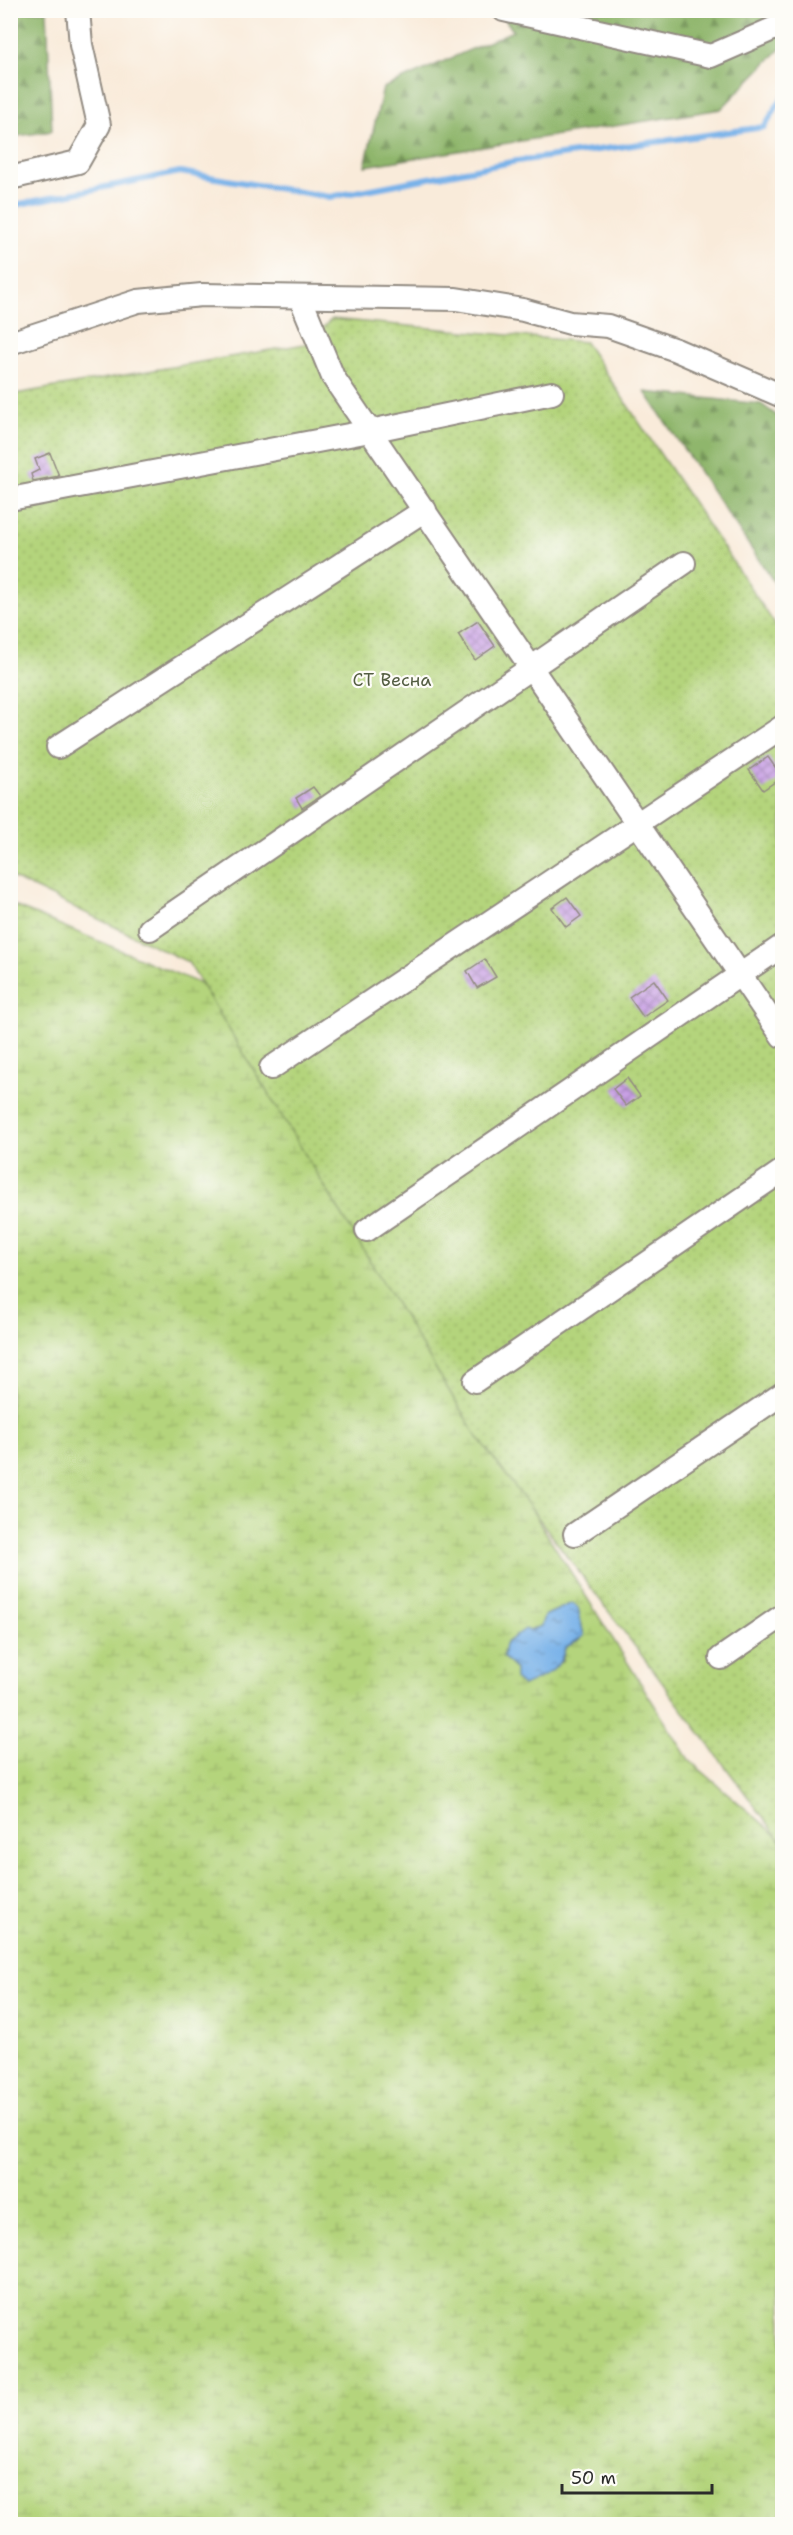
<svg xmlns="http://www.w3.org/2000/svg" width="793" height="2535" viewBox="0 0 793 2535" font-family="'Shantell Sans',sans-serif">
  <style>
    .forest { fill: url(#forest-firs); stroke: #5d704c; stroke-width: 1.5 }
    .wetland { fill: url(#wetland-marsh); stroke: #708054; stroke-width: 1.5; fill-rule: evenodd }
    .park { fill: url(#park-dots); stroke: #708054; stroke-width: 1.5 }
    .water { fill: url(#water-ripples); stroke: #526e8a; stroke-width: 1.5 }
    .lines { fill: none; stroke-linecap: round; stroke-linejoin: round }
    .stream { stroke: #79b2e9; stroke-width: 6 }
    .building { fill: url(#building-cross-hatch) }
    .minor-casing { stroke: #928b82; stroke-width: 26 }
    .minor { stroke: #fff; stroke-width: 22 }
    .labels { text-anchor: middle; stroke-width: 4.5; stroke-linejoin: round; paint-order: stroke }
    .park-label { font-size: 18px; fill: #545e43; stroke: #fdfcf7 }
  </style>
  <defs>
    <pattern id="forest-firs" width="22" height="20" patternUnits="userSpaceOnUse" patternTransform="scale(1.5)"><rect width="22" height="20" fill="#8fb66c"/><path d="M5 1l3.5 6h-7zM16 11l3.5 6h-7z" fill="#759459"/></pattern>
    <pattern id="wetland-marsh" width="20" height="14" patternUnits="userSpaceOnUse" patternTransform="scale(1.5)"><rect width="20" height="14" fill="#b4d47c"/><path d="M1 5h8M5 5V1M11 12h8M15 12V8" fill="none" stroke="#9bb66b"/></pattern>
    <pattern id="park-dots" width="8" height="8" patternUnits="userSpaceOnUse" patternTransform="scale(1.5)"><rect width="8" height="8" fill="#b4d47c"/><path d="M2 2h.1M6 6h.1" fill="none" stroke="#9bb66b" stroke-width="1.8" stroke-linecap="round"/></pattern>
    <pattern id="water-ripples" width="26" height="14" patternUnits="userSpaceOnUse" patternTransform="scale(1.5)"><rect width="26" height="14" fill="#79b2e9"/><path d="M2 4q2-2 4 0t4 0M15 11q2-2 4 0t4 0" fill="none" stroke="#6391bd"/></pattern>
    <pattern id="building-cross-hatch" width="8" height="8" patternUnits="userSpaceOnUse" patternTransform="scale(1.5)"><rect width="8" height="8" fill="#c9a0e5"/><path d="M0 0l8 8M0 8l8-8" fill="none" stroke="#a383ba"/></pattern>
  </defs>
  <rect width="100%" height="100%" fill="#fdfcf7"/>
  <filter id="ink" filterUnits="userSpaceOnUse"><feTurbulence type="fractalNoise" baseFrequency=".0167" numOctaves="2"/><feDisplacementMap in="SourceGraphic" scale="12" xChannelSelector="R" yChannelSelector="G"/><feConvolveMatrix kernelMatrix="1 2 1 2 8 2 1 2 1" color-interpolation-filters="sRGB"/></filter>
  <filter id="wash" filterUnits="userSpaceOnUse"><feTurbulence type="fractalNoise" baseFrequency=".008" numOctaves="4" result="noise"/><feDisplacementMap in="SourceGraphic" scale="24" xChannelSelector="R" yChannelSelector="G"/><feGaussianBlur stdDeviation="1.35" result="paint"/><feColorMatrix in="noise" values="0 0 0 0 0 0 0 0 0 0 0 0 0 0 0 0 0 1.4 0 .05"/><feComposite in="paint" operator="in"/></filter>
  <g filter="url(#wash)">
    <rect width="100%" height="100%" fill="#f9ebda"/>
    <g class="forest">
      <polygon points="10,11 47,11 52,131 11,137"/>
      <polygon points="500,11 782,11 782,47 721,109 365,166 383,88 513,31"/>
      <polygon points="645,392 761,404 780,418 782,594"/>
    </g>
    <path class="wetland" d="M10,904L201,984L689,1760L782,1840V2524H11ZM572,1603L584,1636L565,1648L562,1662L515,1669L503,1657L530,1631L542,1626L544,1616Z"/>
    <polygon class="park" points="332,319 585,342 782,635 782,1842 476,1435 188,962 11,877 10,395 305,344"/>
    <path class="water" d="M572,1603L578,1608L584,1636L565,1648C560,1672 544,1676 523,1686L515,1679V1669L503,1657L505,1644L525,1629L530,1631L541,1626L544,1616Z"/>
    <g class="lines">
      <polyline class="stream" points="10,206 180,172 330,197 517,161 764,127 782,98"/>
    </g>
    <g id="blocks">
      <g class="building">
        <polygon points="50,453 59,476 33,481 31,474 39,470 35,459"/>
        <polygon points="478,621 495,646 475,660 458,634"/>
        <polygon points="768,757 782,777 763,790 749,770"/>
        <polygon points="313,787 320,796 302,808 296,798"/>
        <polygon points="567,897 581,916 566,927 552,908"/>
        <polygon points="485,959 496,977 477,988 467,971"/>
        <polygon points="654,980 668,1000 643,1017 629,997"/>
        <polygon points="627,1078 640,1096 626,1106 613,1089"/>
      </g>
    </g>
  </g>
  <g filter="url(#ink)">
    <use href="#blocks" fill-opacity="0" stroke="#928b82" stroke-width="1.5"/>
    <g class="lines">
      <defs>
        <g id="minor">
          <polyline points="504,10 711,56 782,25"/>
          <polyline points="10,178 78,162 99,125 81,45 78,10"/>
          <polyline points="300,297 333,377 782,1036"/>
          <polyline points="10,343 138,301 202,295 456,299 523,310 570,323 608,326 676,350 782,396"/>
          <polyline points="10,499 370,431 552,393"/>
          <polyline points="58,747 425,510"/>
          <polyline points="150,929 684,563"/>
          <polyline points="271,1068 782,727"/>
          <polyline points="367,1230 782,946"/>
          <polyline points="475,1381 782,1171"/>
          <polyline points="575,1534 782,1394"/>
          <polyline points="721,1658 782,1616"/>
        </g>
      </defs>
      <use href="#minor" class="minor-casing"/>
      <use href="#minor" class="minor"/>
    </g>
  </g>
  <g class="labels">
    <g class="park-label">
      <text x="392" y="686">СТ Весна</text>
    </g>
  </g>
  <rect width="793" height="2535" fill="none" stroke="#fdfcf7" stroke-width="36"/>
  <path d="M562 2484v9h150v-9" fill="none" stroke="#2b2b2b" stroke-width="3"/>
  <text x="571" y="2484" font-size="18" fill="#2b2b2b" stroke="#fdfcf7" stroke-width="4.5" paint-order="stroke">50 m</text>
</svg>
